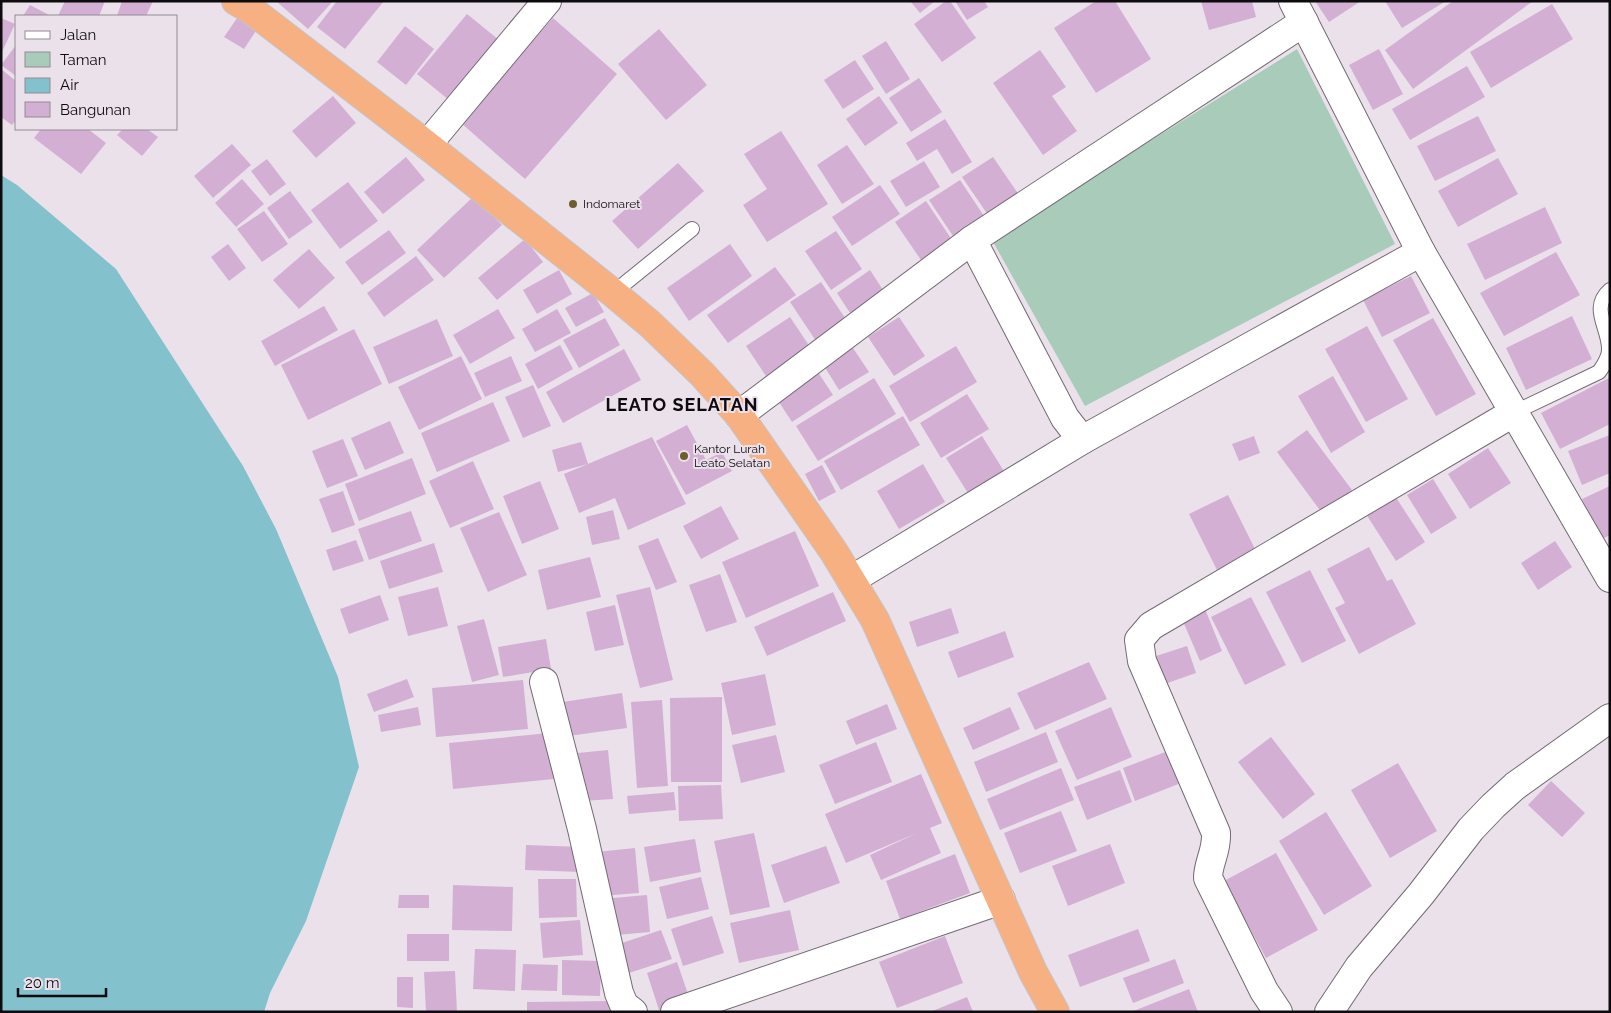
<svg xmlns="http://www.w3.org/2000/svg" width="1611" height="1013" viewBox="0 0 1611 1013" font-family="Raleway,sans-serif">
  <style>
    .green { fill: #a8cbba }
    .water { fill: #83c1cd }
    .building { fill: #d3afd4 }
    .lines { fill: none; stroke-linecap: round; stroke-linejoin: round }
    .lane-casing { stroke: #736a73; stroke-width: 16 }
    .street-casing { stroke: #736a73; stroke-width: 30 }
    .highway-casing { stroke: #c5c4c5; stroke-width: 30 }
    .lane { stroke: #fff; stroke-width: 14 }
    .street { stroke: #fff; stroke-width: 28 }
    .highway { stroke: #f7b082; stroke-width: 28 }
    .poi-dot { fill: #6e5e2b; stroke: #ebe1eb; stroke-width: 2 }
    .labels { text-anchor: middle; stroke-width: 4; stroke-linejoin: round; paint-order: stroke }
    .poi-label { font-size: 12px; fill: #0e0b0e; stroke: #ebe1eb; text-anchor: start }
    .district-label { font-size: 18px; font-weight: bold; letter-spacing: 1px; fill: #0e0b0e; stroke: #ebe1eb }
  </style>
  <rect width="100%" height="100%" fill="#ebe1eb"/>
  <polygon class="green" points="1297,49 1395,244 1085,406 992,240"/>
  <polygon class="water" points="1,175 17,185 116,269 243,466 276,529 338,677 359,767 306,921 270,993 264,1012 1,1012"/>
  <g class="building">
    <polygon points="65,1 105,1 99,16 58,16"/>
    <polygon points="122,1 153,1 146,16 117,16"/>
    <polygon points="276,1 333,1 308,29"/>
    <polygon points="337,1 384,1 345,49 317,27"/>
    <polygon points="910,1 935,1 920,13"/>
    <polygon points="946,1 950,1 976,38 942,62 914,24"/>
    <polygon points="955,1 984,1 988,7 967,20"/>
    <polygon points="1096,1 1115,1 1151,59 1096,93 1054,28"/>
    <polygon points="1201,1 1252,1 1256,17 1209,30"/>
    <polygon points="1315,1 1361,1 1329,22"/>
    <polygon points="1385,1 1446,1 1402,28"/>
    <polygon points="1453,1 1533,1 1413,89 1385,50"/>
    <polygon points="1552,4 1573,39 1491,88 1470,52"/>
    <polygon points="30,5 51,16 23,16"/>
    <polygon points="242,11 261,23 244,49 224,37"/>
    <polygon points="467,14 499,40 449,100 417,74"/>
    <polygon points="1,18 15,24 1,54"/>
    <polygon points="553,18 617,74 525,179 461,123"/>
    <polygon points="405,26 434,49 406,85 377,62"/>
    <polygon points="659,29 707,85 666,120 618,64"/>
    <polygon points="886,41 910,79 886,94 862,56"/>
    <polygon points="16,45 16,76 1,65"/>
    <polygon points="1379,49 1403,94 1373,110 1349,65"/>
    <polygon points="1040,50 1066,87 1052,96 1077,131 1043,155 993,83"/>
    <polygon points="855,60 874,89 843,109 824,80"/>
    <polygon points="1467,66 1485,97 1410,140 1392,109"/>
    <polygon points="1,69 16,81 16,120 12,125 1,117"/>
    <polygon points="919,78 942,112 911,132 889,98"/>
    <polygon points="333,96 356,123 316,158 292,131"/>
    <polygon points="879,96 898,123 865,146 846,119"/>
    <polygon points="1478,116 1496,151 1435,181 1417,146"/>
    <polygon points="945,119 972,162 952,174 937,149 917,161 906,143"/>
    <polygon points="41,129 88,129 106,143 81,174 34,138"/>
    <polygon points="123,129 147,129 158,137 142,156 117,135"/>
    <polygon points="781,131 828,204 767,242 743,205 767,189 744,154"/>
    <polygon points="232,144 251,165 213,198 194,176"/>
    <polygon points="847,145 874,184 842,204 817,165"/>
    <polygon points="406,157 425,180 383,214 364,192"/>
    <polygon points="993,157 1019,195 988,215 962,177"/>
    <polygon points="1498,158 1518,194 1458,227 1438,191"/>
    <polygon points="267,159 286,184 270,196 251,171"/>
    <polygon points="924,161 940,187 906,207 890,181"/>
    <polygon points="678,163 704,191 638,249 612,221"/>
    <polygon points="242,179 264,204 236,227 215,203"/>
    <polygon points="960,180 986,219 955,239 929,200"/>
    <polygon points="348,182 378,221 340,249 311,210"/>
    <polygon points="880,185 900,214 852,246 832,217"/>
    <polygon points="290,191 313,222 289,239 267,208"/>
    <polygon points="474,196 502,225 444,278 417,250"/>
    <polygon points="926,201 952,240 921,260 895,222"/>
    <polygon points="1545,207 1562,243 1485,280 1467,244"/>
    <polygon points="264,211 288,244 262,262 237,229"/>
    <polygon points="389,230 406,253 362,285 345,262"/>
    <polygon points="836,231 862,269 831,290 805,251"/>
    <polygon points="525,239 543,262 497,300 478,278"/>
    <polygon points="228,244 246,268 229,281 211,257"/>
    <polygon points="730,244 752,276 689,321 667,288"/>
    <polygon points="309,249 335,278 299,309 273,280"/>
    <polygon points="1556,252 1580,295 1504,336 1480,293"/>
    <polygon points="416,256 434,280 384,317 367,293"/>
    <polygon points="775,267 796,295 728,343 707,315"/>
    <polygon points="559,270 572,294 537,314 523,290"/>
    <polygon points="870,270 887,296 854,319 837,293"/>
    <polygon points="1411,276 1430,313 1382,337 1363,300"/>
    <polygon points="821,282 847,321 816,341 790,302"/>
    <polygon points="593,293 604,312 576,327 565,308"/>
    <polygon points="324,306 338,330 275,366 261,341"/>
    <polygon points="498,309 515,338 470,364 453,335"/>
    <polygon points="557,309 571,333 535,352 522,329"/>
    <polygon points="1572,316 1592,359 1526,390 1506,348"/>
    <polygon points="790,317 810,347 766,376 746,346"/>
    <polygon points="899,317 925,356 894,376 868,337"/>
    <polygon points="605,318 620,345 579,368 563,340"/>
    <polygon points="1433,318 1476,394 1436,416 1393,340"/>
    <polygon points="437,319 453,356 389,384 373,347"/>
    <polygon points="1367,326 1408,399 1366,422 1325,349"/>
    <polygon points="354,329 382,384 308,420 281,365"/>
    <polygon points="560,345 573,369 538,389 525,364"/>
    <polygon points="956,346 977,382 910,422 889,386"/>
    <polygon points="853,348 869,372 839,390 824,366"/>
    <polygon points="624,349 641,380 563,423 546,392"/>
    <polygon points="461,356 482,399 419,430 398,387"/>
    <polygon points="511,356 522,381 485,397 474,373"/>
    <polygon points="816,369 833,395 792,422 775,396"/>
    <polygon points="1333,376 1365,432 1331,453 1298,396"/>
    <polygon points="874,378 896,414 818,461 796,426"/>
    <polygon points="1609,378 1610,424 1560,449 1541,413"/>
    <polygon points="533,385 551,426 523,438 505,397"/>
    <polygon points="967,394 989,429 941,458 920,423"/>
    <polygon points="493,402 510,441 437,472 421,433"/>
    <polygon points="903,416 920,445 841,490 824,461"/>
    <polygon points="390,421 404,453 365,470 351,438"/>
    <polygon points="687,425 706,460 722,452 732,471 686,495 656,441"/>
    <polygon points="1307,430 1352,490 1322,513 1277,452"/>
    <polygon points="1610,435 1610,473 1582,485 1568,451"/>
    <polygon points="982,436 1007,476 971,498 946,458"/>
    <polygon points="1254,436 1260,453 1239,461 1232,444"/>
    <polygon points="652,437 686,504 628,530 615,498 579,513 564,474"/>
    <polygon points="343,439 358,476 327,488 312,451"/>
    <polygon points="581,442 588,464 558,472 552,450"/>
    <polygon points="1488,448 1511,483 1470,509 1448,474"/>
    <polygon points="412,458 426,494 359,521 345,484"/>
    <polygon points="473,461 494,509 450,528 429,481"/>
    <polygon points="923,464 945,502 899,529 877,491"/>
    <polygon points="822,465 836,492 819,501 805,474"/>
    <polygon points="1433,479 1457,518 1431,534 1407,495"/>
    <polygon points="540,481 559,529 522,544 503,496"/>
    <polygon points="1610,486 1610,535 1602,539 1582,499"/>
    <polygon points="343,491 355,525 332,533 319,499"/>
    <polygon points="1228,495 1261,561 1222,580 1189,514"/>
    <polygon points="1395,496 1425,542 1396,561 1366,514"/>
    <polygon points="721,506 739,539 701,559 683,526"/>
    <polygon points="613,510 620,539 592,545 586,517"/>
    <polygon points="411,511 422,541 369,560 358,529"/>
    <polygon points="499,512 527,575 488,592 460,528"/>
    <polygon points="795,531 819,586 746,618 722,562"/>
    <polygon points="658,538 677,582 656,590 638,546"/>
    <polygon points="356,540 364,561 333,571 326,550"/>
    <polygon points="1555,541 1572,567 1538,590 1521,563"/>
    <polygon points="434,543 443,572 389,589 380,561"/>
    <polygon points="1369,547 1387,581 1392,579 1416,624 1359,654 1335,608 1345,603 1327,569"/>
    <polygon points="590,557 601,597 547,610 538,570"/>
    <polygon points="1310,570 1346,641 1302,663 1266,592"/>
    <polygon points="720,574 737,622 706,632 689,585"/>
    <polygon points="438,587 448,626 408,636 398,597"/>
    <polygon points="650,587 673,680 640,688 616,595"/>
    <polygon points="833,592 846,621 767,656 754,627"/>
    <polygon points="380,595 389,620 349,634 340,609"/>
    <polygon points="1251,597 1286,665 1245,685 1211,617"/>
    <polygon points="615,605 624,645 595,651 586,612"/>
    <polygon points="951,608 959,633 917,647 909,622"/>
    <polygon points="1205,609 1222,651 1200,661 1182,619"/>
    <polygon points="484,619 499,675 472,682 457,626"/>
    <polygon points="1005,631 1014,657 958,678 948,652"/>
    <polygon points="546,639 551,669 503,677 498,647"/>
    <polygon points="1187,646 1196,673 1159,686 1150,658"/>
    <polygon points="1089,662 1107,699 1035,730 1017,693"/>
    <polygon points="765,674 776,725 732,735 721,683"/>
    <polygon points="407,679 414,697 374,712 367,694"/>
    <polygon points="523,680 528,729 436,737 432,688"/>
    <polygon points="622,693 627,728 561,737 556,703"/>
    <polygon points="722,697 722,782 671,782 670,698"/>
    <polygon points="662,700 668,786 637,788 631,702"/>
    <polygon points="887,704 897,729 856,745 846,721"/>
    <polygon points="418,707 421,725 381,732 378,715"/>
    <polygon points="1010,707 1020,729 973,750 963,728"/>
    <polygon points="1111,707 1132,757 1077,780 1055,731"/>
    <polygon points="1046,732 1058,762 986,792 974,762"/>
    <polygon points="549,733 554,779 453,789 449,743"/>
    <polygon points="776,735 785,772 741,783 732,745"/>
    <polygon points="1271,737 1315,794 1283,819 1238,762"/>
    <polygon points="876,742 892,782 835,804 819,765"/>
    <polygon points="608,750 613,799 582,801 578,753"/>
    <polygon points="1168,751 1181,783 1135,801 1123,768"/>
    <polygon points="1398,763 1437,831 1390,858 1351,790"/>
    <polygon points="1061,768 1074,800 1000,830 987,799"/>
    <polygon points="1120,770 1132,802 1087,820 1074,787"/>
    <polygon points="921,774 942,823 930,828 941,853 881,880 870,855 917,833 846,863 825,814"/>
    <polygon points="1551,781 1585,813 1562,837 1528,805"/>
    <polygon points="721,785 723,819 679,821 678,786"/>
    <polygon points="674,792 676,810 629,814 627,796"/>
    <polygon points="1061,811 1077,851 1020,873 1004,833"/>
    <polygon points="1326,812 1372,886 1324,915 1279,841"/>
    <polygon points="754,833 770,907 730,915 714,841"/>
    <polygon points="695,839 701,872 650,882 644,847"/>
    <polygon points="1110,844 1125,883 1068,906 1052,866"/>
    <polygon points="526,845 582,847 581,872 525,870"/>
    <polygon points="826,846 840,883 784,903 771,865"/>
    <polygon points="635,848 639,893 601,896 597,852"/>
    <polygon points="1276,853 1318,930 1266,958 1224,881"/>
    <polygon points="955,854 970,893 900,919 886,881"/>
    <polygon points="701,877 709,909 667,919 659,887"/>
    <polygon points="538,879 576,879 577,917 539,918"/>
    <polygon points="453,885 513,887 512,931 452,930"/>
    <polygon points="399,895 429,895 429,908 398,908"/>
    <polygon points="647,895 650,932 616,935 613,898"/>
    <polygon points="790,910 799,950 739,963 730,923"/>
    <polygon points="712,916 724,953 683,966 671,929"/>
    <polygon points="580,920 583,955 543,958 540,923"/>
    <polygon points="1138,929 1150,961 1080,987 1068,955"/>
    <polygon points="661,930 672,959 629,973 619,944"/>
    <rect x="407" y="934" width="42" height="27"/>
    <polygon points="945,936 963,983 897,1008 879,962"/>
    <polygon points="475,949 516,950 515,991 473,989"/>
    <polygon points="1175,959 1184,983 1133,1003 1123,978"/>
    <polygon points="562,960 601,961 600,996 562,995"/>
    <polygon points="677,962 690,1000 659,1010 647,973"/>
    <polygon points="523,964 558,965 557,991 521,990"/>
    <polygon points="455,971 457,1012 426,1012 424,972"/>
    <polygon points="397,977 413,977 413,1008 397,1007"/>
    <polygon points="1189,989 1198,1012 1131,1012"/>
    <polygon points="967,997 973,1012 930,1012"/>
    <polygon points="613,1001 613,1012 527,1012 527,1002"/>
  </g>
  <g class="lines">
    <defs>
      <g id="lane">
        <polyline points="613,293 692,229"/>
        <path d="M1513,413L1599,372C1604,365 1609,358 1609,350C1610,329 1589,308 1610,290"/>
      </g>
      <g id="street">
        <polyline points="1293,1 1421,252 1610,578"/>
        <polyline points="427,145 547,1"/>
        <polyline points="972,240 1065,418 1082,440 1421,252"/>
        <polyline points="739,415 972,240 1304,22"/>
        <polyline points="851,580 1082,440"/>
        <polyline points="544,682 582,829 619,993 624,1005 633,1012"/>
        <polyline points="675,1012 1001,900"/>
        <path d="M1278,1012L1264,991L1208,878C1208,862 1217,852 1216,833L1142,661L1139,640L1151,626L1513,413"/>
        <polyline points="1329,1012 1359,967 1421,894 1471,829 1493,806 1515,786 1610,718"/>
      </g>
      <polyline id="highway" points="236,1 250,9 427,145 613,293 650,324 702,374 739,415 834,552 875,620 1033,972 1055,1012"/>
    </defs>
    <use href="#lane" class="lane-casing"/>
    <use href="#street" class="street-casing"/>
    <use href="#highway" class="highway-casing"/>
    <use href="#lane" class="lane"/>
    <use href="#street" class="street"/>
    <use href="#highway" class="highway"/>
  </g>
  <g class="poi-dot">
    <circle cx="573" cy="204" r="5"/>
    <circle cx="684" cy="456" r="5"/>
  </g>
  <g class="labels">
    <g class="poi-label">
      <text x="583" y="208">Indomaret</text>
      <text x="694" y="453">Kantor Lurah<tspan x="694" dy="14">Leato Selatan</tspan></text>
    </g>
    <g class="district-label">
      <text x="682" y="411">LEATO SELATAN</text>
    </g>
  </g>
  <rect width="1611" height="1013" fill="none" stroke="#0e0b0e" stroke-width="5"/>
  <rect x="15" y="15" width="162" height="115" fill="#ebe1eb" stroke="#938b93"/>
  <rect x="25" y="31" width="25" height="8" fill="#ffffff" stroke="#938b93"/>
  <text x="60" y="40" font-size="15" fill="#0e0b0e">Jalan</text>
  <rect x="25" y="52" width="25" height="15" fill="#a8cbba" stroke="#938b93"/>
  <text x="60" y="65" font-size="15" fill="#0e0b0e">Taman</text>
  <rect x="25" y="78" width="25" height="15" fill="#83c1cd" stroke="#938b93"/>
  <text x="60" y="90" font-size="15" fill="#0e0b0e">Air</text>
  <rect x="25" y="102" width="25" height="15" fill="#d3afd4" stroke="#938b93"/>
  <text x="60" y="115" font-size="15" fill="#0e0b0e">Bangunan</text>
  <path d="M18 988v8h88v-8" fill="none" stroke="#0e0b0e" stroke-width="2.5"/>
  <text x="25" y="988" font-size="15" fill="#0e0b0e" stroke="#ebe1eb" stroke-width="4" paint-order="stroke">20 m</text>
</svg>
